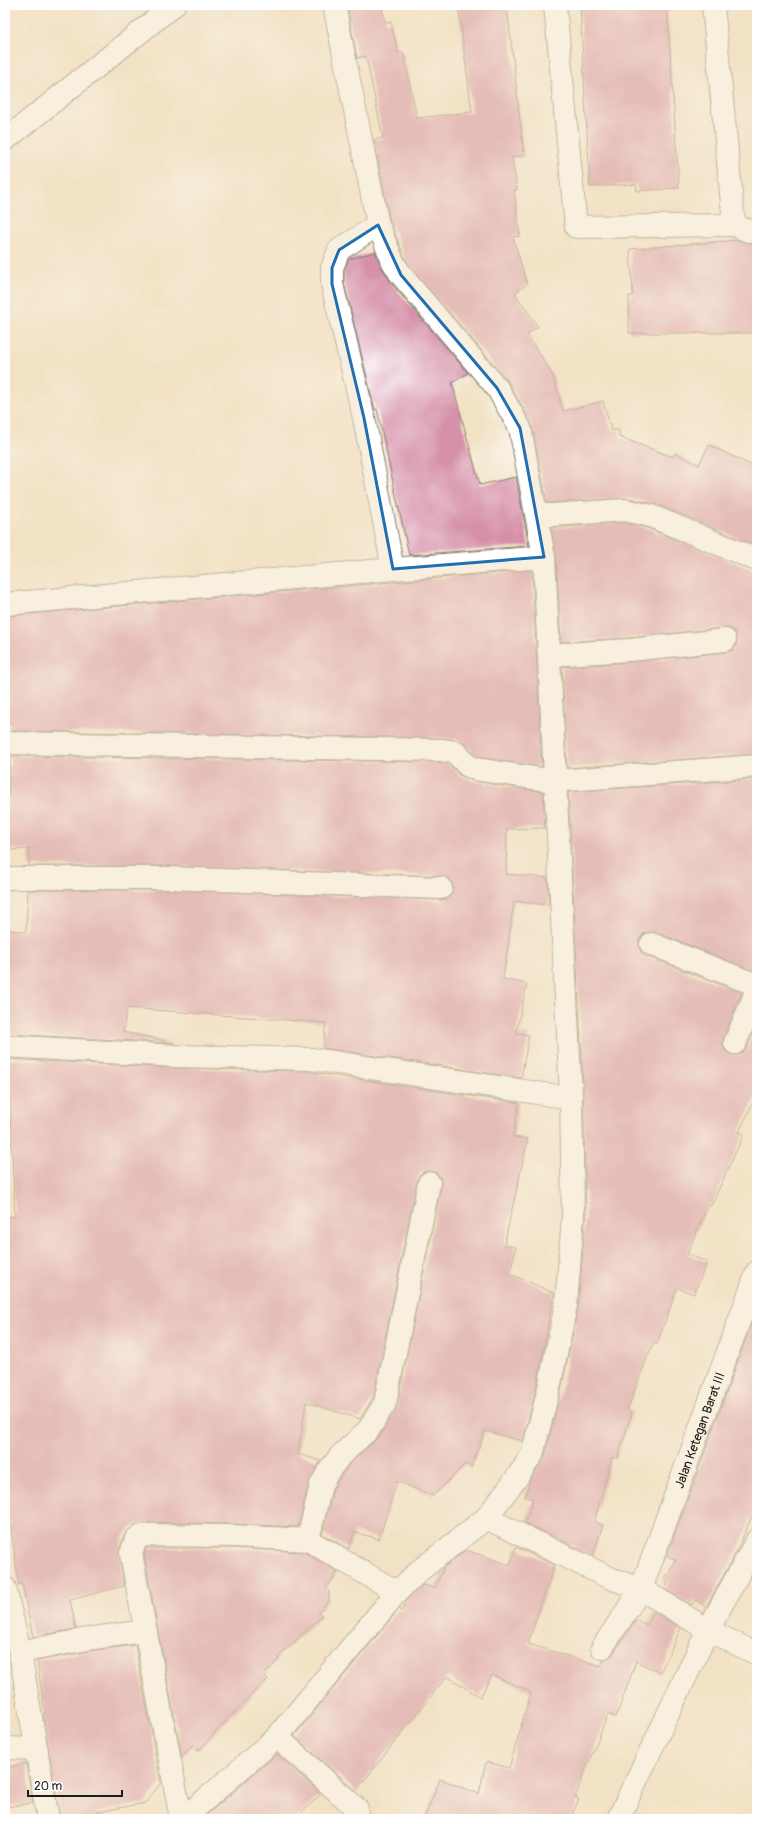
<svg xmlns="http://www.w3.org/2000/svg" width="762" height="1824" viewBox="0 0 762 1824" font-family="Pangolin,sans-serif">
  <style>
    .building { fill: #d691a9 }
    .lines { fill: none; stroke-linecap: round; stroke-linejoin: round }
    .minor-casing { stroke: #877f70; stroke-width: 24 }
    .minor { stroke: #fff; stroke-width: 22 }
    .marked { fill: none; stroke: #1f6fb2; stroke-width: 3; stroke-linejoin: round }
    .labels { text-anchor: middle; stroke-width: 4; stroke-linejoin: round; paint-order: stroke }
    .street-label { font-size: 13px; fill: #1c1c1c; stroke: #fff }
  </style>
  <rect width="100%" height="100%" fill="#fff"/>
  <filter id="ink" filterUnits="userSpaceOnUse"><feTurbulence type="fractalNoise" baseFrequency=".025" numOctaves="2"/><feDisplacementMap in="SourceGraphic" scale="8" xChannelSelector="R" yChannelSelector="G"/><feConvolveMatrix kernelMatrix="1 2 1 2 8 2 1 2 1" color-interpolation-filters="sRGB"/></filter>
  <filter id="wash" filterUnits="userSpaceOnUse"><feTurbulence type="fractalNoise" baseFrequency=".012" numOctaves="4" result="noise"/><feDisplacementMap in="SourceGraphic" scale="16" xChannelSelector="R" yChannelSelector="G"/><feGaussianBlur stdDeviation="0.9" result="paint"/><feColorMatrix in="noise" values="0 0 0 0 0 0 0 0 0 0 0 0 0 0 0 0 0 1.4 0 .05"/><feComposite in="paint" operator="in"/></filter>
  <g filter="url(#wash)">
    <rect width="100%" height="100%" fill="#f2e2c5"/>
    <g id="blocks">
      <g class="building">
        <polygon points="347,5 381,5 386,23 391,22 398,53 403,52 417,118 472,112 458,5 507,5 524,156 512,157 517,190 514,190 520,236 513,237 527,284 515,293 538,327 527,334 553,376 563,411 603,401 611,430 619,430 619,437 673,457 675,453 699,465 709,445 757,468 757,546 656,504 628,498 547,503 531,422 507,380 411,268 404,256 390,221 374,140 383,138 366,56 357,58"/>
        <polygon points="580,5 667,5 679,188 637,191 636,184 590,187"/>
        <polygon points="738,240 749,243 757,243 757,333 629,333 629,296 633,296 630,249"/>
        <polygon points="375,252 382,268 391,283 468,373 452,383 480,485 516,477 529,546 409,555 377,409 375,410 344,283 344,270 349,259"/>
        <polygon points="624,523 647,528 757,572 757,618 753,644 757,683 757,754 567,768 562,667 630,662 726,652 733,650 737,645 737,638 735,632 730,628 724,628 628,638 561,642 556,556 551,528"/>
        <polygon points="532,570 542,767 478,757 464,743 457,740 441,738 12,731 12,723 5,724 5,616"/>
        <polygon points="10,756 440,762 449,764 459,775 473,781 543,792 545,828 507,829 506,874 548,878 549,905 514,901 503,979 527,984 516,1033 529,1035 521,1078 323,1048 326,1023 127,1008 123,1032 175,1043 5,1034 5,929 26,932 28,890 168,890 441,900 446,899 451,895 453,888 452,882 448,878 441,876 168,866 29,866 29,849 5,850 5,806 8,806"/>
        <polygon points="757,779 757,972 656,932 649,932 643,934 639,940 639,946 641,952 646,956 742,993 723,1038 723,1045 725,1051 731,1055 737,1055 742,1053 747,1048 757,1023 757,1094 739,1132 744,1134 711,1206 708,1205 687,1254 707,1262 694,1294 677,1288 657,1344 653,1343 627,1410 632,1412 617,1459 612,1457 594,1522 603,1525 593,1555 525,1523 533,1499 525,1497 530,1481 544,1458 561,1391 578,1308 585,1222 587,1217 586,1217 583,1089 585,1082 583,1082 568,792"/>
        <polygon points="5,1059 176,1068 303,1071 519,1103 513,1137 528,1139 504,1245 516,1247 510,1274 554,1293 537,1385 523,1441 485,1431 471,1468 465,1464 433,1496 397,1481 379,1539 354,1532 349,1549 322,1534 333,1489 339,1479 349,1464 380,1436 397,1405 441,1185 441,1179 437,1173 431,1171 425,1171 419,1175 417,1181 373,1398 360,1419 306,1402 298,1454 321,1461 309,1482 298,1527 231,1524 149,1522 135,1525 124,1535 119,1550 124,1586 70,1600 76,1629 33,1637 22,1584 19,1585 10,1522 5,1522 5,1217 15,1217 9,1092 5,1092"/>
        <polygon points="757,1308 757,1504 736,1553 706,1607 695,1600 692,1605 665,1589 668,1582 664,1580 676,1560 667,1556"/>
        <polygon points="516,1547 554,1565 528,1644 601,1666 604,1660 612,1655 636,1620 647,1625 654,1612 681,1628 660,1673 636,1661 616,1717 608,1714 575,1797 579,1799 570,1819 424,1819 440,1779 479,1794 486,1762 509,1768 531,1692 492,1675 480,1697 447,1676 356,1791 294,1736 399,1609 402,1611 406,1601 423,1585 435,1588 444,1567 466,1550 510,1565"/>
        <polygon points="146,1548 231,1548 304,1552 338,1572 326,1588 329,1591 329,1601 318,1612 322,1616 278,1657 279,1659 264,1675 268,1679 249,1697 198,1751 192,1745 182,1758 144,1555"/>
        <polygon points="135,1645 161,1783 145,1803 98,1812 100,1819 60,1819 43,1715 45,1714 37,1661 95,1650"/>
        <polygon points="277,1754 321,1794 295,1819 202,1819"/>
        <polygon points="26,1763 33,1803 5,1807 5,1768"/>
      </g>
    </g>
  </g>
  <g filter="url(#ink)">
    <use href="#blocks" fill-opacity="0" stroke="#877f70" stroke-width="1"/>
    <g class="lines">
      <defs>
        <g id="minor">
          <polyline points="555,5 576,227 735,225"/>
          <polyline points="713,5 733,214 735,225 748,231 757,230"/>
          <polyline points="5,140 174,5"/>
          <polyline points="378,225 339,250 332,268 332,284 364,418 393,569"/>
          <polyline points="537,516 625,510 651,516 757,560"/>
          <polyline points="5,604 393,569 544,557"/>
          <polyline points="549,655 629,650 725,640"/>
          <polyline points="5,743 441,750 455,752 468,766 475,769 554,781 757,766"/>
          <polyline points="5,878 168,878 441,888"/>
          <polyline points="651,944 757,985"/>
          <polyline points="735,1043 757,990"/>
          <polyline points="5,1046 176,1056 312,1059 571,1098"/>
          <polyline points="486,1518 610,1578 641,1589 708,1630 757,1654"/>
          <polyline points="308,1540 321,1485 328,1472 340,1456 369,1429 385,1403 429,1183"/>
          <polyline points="5,1588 20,1652 48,1819"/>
          <path id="s1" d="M602,1648L641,1589L757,1272"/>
          <polyline points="20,1652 93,1638 146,1631"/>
          <polyline points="277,1737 357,1809"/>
          <polyline points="5,1748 37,1749"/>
          <polyline points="181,1819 131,1554 136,1539 141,1536 149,1535 231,1536 308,1540 397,1592"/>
          <polyline points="183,1819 277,1737 397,1592 419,1571 486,1518 518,1476 532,1455 549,1388 566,1305 573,1217 571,1098 544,557 520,428 497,388 401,275 393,262 378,225 334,5"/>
          <polyline points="618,1819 708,1630 757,1540"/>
        </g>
      </defs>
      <use href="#minor" class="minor-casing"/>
      <use href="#minor" class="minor"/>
    </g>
  </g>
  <path d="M0 0H762V1824H0ZM378,225L401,275L497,388L520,428L544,557L393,569L364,418L332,284V268L339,250Z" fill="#f2e2c5" fill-opacity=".55" fill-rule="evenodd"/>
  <path class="marked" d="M378,225L401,275L497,388L520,428L544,557L393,569L364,418L332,284V268L339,250Z"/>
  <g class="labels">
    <g class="street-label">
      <text dy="5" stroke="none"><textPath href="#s1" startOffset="240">Jalan Ketegan Barat III</textPath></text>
    </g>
  </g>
  <rect width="762" height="1824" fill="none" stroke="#fff" stroke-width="20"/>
  <path d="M28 1790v6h94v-6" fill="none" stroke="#1c1c1c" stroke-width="2"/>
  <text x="34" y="1790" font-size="12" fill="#1c1c1c" stroke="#ffffff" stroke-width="3" paint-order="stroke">20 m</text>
</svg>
